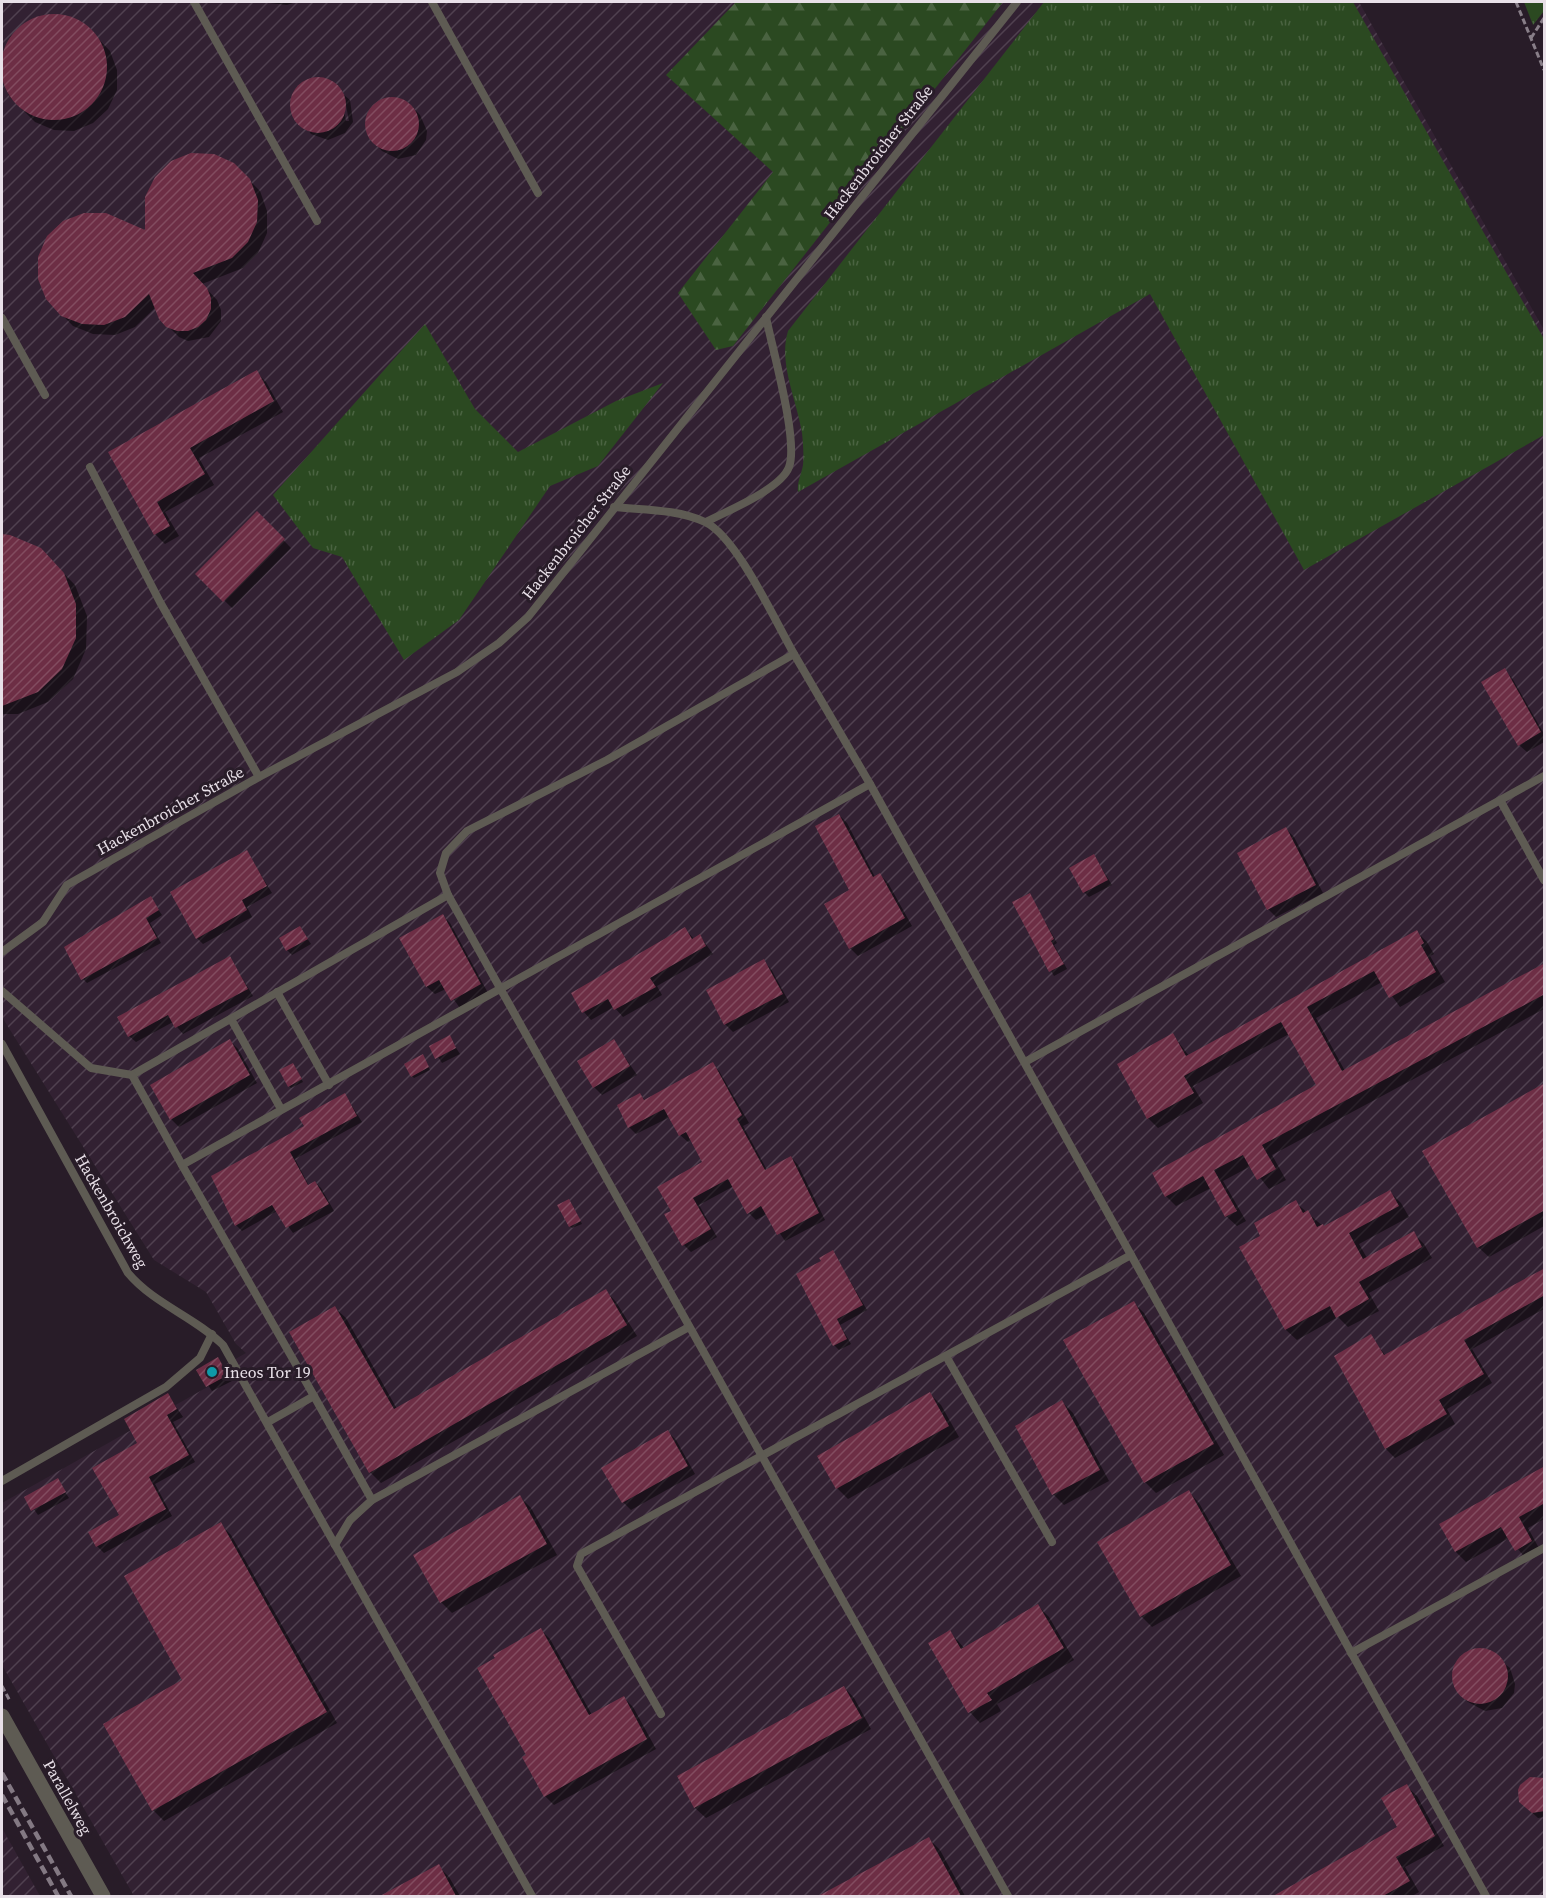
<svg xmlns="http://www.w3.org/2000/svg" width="1546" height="1898" viewBox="0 0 1546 1898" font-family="'Source Serif 4',serif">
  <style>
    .industrial { fill: url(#industrial-furrows) }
    .grass { fill: url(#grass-tufts) }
    .forest { fill: url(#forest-firs) }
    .shadow { fill: #0007 }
    .building { fill: url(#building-hatch) }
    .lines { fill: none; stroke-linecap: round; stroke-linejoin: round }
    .path { stroke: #887e88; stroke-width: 3; stroke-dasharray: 6 3; stroke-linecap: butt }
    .service { stroke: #5e5b53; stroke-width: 8 }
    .minor { stroke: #5e5b53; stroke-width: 15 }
    .rail { stroke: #837983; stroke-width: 4.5; stroke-dasharray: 9 4.5; stroke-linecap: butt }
    .culture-dot { fill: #0f9aa8; stroke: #281c28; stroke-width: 2 }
    .labels { text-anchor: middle; stroke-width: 6; stroke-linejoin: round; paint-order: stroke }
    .street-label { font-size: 16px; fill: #e8e0e8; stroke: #281c28 }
    .poi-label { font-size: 16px; fill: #e8e0e8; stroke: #281c28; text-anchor: start }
  </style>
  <defs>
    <pattern id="industrial-furrows" width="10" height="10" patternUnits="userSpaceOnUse" patternTransform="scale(1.5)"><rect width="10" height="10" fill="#322132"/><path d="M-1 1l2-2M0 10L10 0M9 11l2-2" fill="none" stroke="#504150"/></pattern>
    <pattern id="grass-tufts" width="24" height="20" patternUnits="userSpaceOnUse" patternTransform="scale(1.5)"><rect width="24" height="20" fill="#2b4921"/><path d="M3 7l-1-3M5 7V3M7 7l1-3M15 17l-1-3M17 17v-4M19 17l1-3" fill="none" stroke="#4a6341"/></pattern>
    <pattern id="forest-firs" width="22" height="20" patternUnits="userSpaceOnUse" patternTransform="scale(1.5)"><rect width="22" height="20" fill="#2b4921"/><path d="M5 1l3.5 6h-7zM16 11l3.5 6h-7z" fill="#4a6341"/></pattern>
    <pattern id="building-hatch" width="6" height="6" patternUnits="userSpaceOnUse" patternTransform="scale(1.5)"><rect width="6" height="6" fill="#6d2e45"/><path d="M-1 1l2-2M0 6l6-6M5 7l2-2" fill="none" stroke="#824c60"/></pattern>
  </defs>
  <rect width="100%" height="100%" fill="#281c28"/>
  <g class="industrial">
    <polygon points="2,2 1359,2 1544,330 1544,1896 134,1896 2,1665 2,1503 227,1376 223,1366 246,1353 236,1344 206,1292 154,1260 2,1017"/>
    <polygon points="2,1828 40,1896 2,1896"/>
  </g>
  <g class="grass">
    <path d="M1044,2H1353L1544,339V435L1304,570L1150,294L798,492C797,481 801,476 803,465C804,456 803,442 802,433C797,401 778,363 788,331Z"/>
    <polygon points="1524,2 1544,2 1544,11 1533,25"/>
    <polygon points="425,324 475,409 518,452 616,401 663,383 598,466 550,486 459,620 404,660 342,557 313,548 273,495"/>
  </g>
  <polygon class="forest" points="736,2 1003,2 733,346 716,350 678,293 773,172 666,75"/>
  <g class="shadow">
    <polygon points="261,2 296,2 287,5"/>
    <polygon points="44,15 65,16 84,24 110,51 117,70 117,90 108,109 93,123 74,131 54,130 35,122 9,96 2,76 2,56 10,37 25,23"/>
    <polygon points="318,78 327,80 341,91 346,121 349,121 344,95 350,100 353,122 345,133 328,140 311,134 293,110 295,92 301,85"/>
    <polygon points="395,98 411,106 420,115 427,131 426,140 416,155 398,159 382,151 374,142 365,121 378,103"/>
    <polygon points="233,164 260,191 267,211 267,233 258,253 243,268 202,284 217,300 221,310 221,321 209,337 188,341 179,337 160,318 156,307 135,327 115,335 93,334 73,326 47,299 146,232"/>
    <polygon points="256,372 266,382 283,412 199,458 214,485 165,512 179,536 165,544 155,534 110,453"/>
    <polygon points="257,513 291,548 232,608 197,574"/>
    <polygon points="2,536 10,536 40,549 75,585 87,616 86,649 73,679 48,702 18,714 2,714"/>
    <polygon points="1504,670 1512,678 1544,734 1544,742 1527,752 1519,745"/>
    <polygon points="839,815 847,823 875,877 880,875 888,883 912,926 858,956 850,948 826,905 851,891"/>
    <polygon points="1286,829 1294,837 1323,893 1276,917 1268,909 1239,854"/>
    <polygon points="247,852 272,893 247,907 252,917 203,944 197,938"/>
    <polygon points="1094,856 1112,885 1089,897 1084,892"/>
    <polygon points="1030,895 1057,943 1054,945 1067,969 1054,976 1014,903"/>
    <polygon points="150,898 162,915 150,923 161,943 87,983 83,979"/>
    <polygon points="442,915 450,923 488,993 460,1008 446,989 435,994 427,987 401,938"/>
    <polygon points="300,928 311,944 292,955 287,950"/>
    <polygon points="685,929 694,939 700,936 713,954 657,986 662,995 623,1017 614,1007 591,1020 584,1012 573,993"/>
    <polygon points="1417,932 1427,942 1434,954 1430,956 1445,982 1400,1007 1382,982 1316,1018 1345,1071 1544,965 1544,1009 1272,1155 1286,1180 1269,1189 1251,1166 1223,1181 1246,1221 1237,1226 1226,1216 1211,1188 1176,1206 1166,1196 1318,1086 1289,1034 1193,1086 1203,1103 1158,1128 1148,1118 1173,1035 1189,1056"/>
    <polygon points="230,958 253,996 183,1034 173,1022 136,1042 129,1036"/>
    <polygon points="763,961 771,969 789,1002 733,1032 725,1024"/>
    <polygon points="449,1037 460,1054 442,1063 431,1046"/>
    <polygon points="230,1041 238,1049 257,1083 179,1127 171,1119"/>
    <polygon points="614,1041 637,1075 602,1095 594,1087"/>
    <polygon points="424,1058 430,1070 414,1078 412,1076"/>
    <polygon points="712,1064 719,1071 749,1123 743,1126 767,1170 791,1157 798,1165 825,1220 785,1241 767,1214 756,1220 749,1213 734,1186 699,1205 717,1237 691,1252 684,1245 666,1215 673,1212 704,1162 692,1140 688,1142 680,1135 670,1117 636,1134 629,1127 640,1095 646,1101"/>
    <polygon points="295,1067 303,1082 291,1088 289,1086"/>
    <polygon points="1544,1085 1544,1226 1489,1257 1478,1247"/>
    <polygon points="345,1095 362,1122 295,1159 309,1186 315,1182 321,1188 334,1211 293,1233 277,1211 242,1231 236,1225 306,1127"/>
    <polygon points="1390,1192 1401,1203 1409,1217 1359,1244 1367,1258 1413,1233 1424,1244 1432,1258 1369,1293 1379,1311 1348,1327 1338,1317 1297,1340 1286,1330 1241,1248 1262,1236 1295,1202 1325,1228"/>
    <polygon points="571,1203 582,1224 572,1228 570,1226"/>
    <polygon points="833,1252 867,1310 840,1325 851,1344 839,1350 834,1345 823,1262"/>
    <polygon points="1544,1269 1544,1309 1472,1349 1492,1383 1447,1409 1455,1424 1395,1458 1386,1449 1336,1357 1370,1336 1386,1356"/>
    <polygon points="606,1291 616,1302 637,1336 381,1483 370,1472 335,1308 346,1318 397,1409"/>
    <polygon points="1133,1302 1144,1313 1224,1455 1156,1493 1145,1482"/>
    <polygon points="218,1359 232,1381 212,1391 198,1370"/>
    <polygon points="930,1394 941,1405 959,1437 848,1499 837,1488 819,1456"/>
    <polygon points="168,1395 183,1417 173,1422 195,1462 155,1484 172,1516 104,1553 97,1546 121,1516"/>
    <polygon points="1062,1402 1073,1413 1109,1481 1064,1505 1053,1494"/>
    <polygon points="668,1432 676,1440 695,1474 631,1510 623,1502"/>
    <polygon points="1544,1468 1544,1519 1528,1528 1541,1552 1527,1560 1509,1538 1466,1562 1456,1552 1442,1525"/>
    <polygon points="57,1480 69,1498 38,1515 26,1498"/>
    <polygon points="1189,1492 1199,1503 1241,1576 1152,1627 1141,1616"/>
    <polygon points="520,1497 531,1508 557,1555 452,1613 441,1602"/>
    <polygon points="220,1524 231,1535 337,1723 164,1821 153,1810"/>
    <polygon points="1038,1606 1049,1617 1074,1660 997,1704 1001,1711 980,1723 970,1712 950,1632 965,1649"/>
    <polygon points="541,1630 550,1639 592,1715 624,1698 633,1707 656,1749 554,1805 545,1796 528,1755"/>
    <polygon points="1479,1649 1487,1650 1510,1668 1515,1684 1514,1693 1502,1708 1485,1711 1468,1702 1460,1694 1453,1677 1454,1669 1463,1655"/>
    <polygon points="844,1687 854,1698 871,1729 706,1818 695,1808 679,1777"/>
    <polygon points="1544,1781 1544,1817 1538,1818 1526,1807"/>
    <polygon points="1406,1786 1417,1796 1444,1846 1405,1867 1419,1892 1412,1896 1276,1896 1399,1828"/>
    <polygon points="929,1839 940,1850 965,1896 831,1896 829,1892"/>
    <polygon points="438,1866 449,1877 460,1896 383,1896"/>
  </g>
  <g class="building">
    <circle cx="54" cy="67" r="53"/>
    <circle cx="318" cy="105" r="28"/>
    <circle cx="392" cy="124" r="27"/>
    <polygon points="191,153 214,154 234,163 250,179 258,200 257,222 248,242 232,258 193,273 207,288 211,298 211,309 206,320 198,327 188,331 177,331 166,327 159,319 149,294 125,317 104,325 82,324 61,316 46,299 38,279 38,257 47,236 63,221 84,213 106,213 145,230 145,197 155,177 171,161"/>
    <polygon points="257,370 274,401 190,448 205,474 157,502 170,526 154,535 108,452"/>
    <polygon points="257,511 285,539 223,602 195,574"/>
    <polygon points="2,534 10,535 41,548 64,573 76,604 76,638 62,669 38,692 2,706"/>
    <polygon points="1505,668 1541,732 1518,746 1481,682"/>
    <polygon points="839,814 873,877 880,873 905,918 849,949 824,904 849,890 815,826"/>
    <polygon points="1286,827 1316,885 1267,910 1237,853"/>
    <polygon points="247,850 267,886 242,900 247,910 196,939 170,892"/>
    <polygon points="1094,854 1108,880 1083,893 1069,868"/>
    <polygon points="1030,893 1054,939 1051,941 1064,964 1049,972 1012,902"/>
    <polygon points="151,896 159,910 146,918 157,938 81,980 64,947"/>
    <polygon points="443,914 481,984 451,1001 439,980 426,987 399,938"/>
    <polygon points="300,926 308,939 286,951 279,938"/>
    <polygon points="685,927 692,939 700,934 706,946 650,978 656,987 614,1010 608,999 582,1013 571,993"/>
    <polygon points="1417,930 1424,943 1421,945 1436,972 1389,998 1374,971 1307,1007 1342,1071 1545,963 1545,994 1262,1145 1276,1169 1257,1180 1243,1155 1214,1170 1237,1211 1225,1217 1203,1176 1165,1197 1152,1173 1316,1085 1281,1022 1184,1076 1194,1093 1147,1119 1117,1064 1173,1033 1186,1056"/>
    <polygon points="230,956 248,989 175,1028 168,1015 128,1037 117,1017"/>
    <polygon points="764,959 783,994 724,1025 706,990"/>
    <polygon points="450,1035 456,1048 435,1059 429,1046"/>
    <polygon points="230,1039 250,1075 170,1120 150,1085"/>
    <polygon points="614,1039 630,1066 593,1088 577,1061"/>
    <polygon points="423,1054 429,1067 411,1077 404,1064"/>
    <polygon points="713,1062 742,1115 737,1119 765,1170 791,1156 819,1213 777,1235 761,1206 747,1214 728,1179 693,1198 711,1229 682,1246 664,1214 671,1211 657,1187 702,1162 686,1132 679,1136 664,1109 628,1128 617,1105 640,1093 644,1100"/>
    <polygon points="293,1063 302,1079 288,1087 279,1070"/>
    <polygon points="1545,1083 1545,1210 1477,1248 1422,1151"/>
    <polygon points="345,1093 357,1116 290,1152 308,1185 315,1181 329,1204 286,1228 272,1205 235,1226 211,1176 304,1126 299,1118"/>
    <polygon points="1390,1190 1399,1206 1349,1233 1363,1259 1414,1231 1422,1247 1359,1282 1369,1299 1336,1318 1330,1306 1285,1330 1239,1247 1260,1236 1254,1223 1296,1200 1303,1213 1308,1210 1317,1227 1323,1224 1324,1226"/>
    <polygon points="569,1199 581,1221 569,1227 557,1205"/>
    <polygon points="833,1250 863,1305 837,1319 847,1339 833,1346 796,1274 821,1261 819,1258"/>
    <polygon points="1545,1268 1545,1295 1464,1340 1484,1374 1439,1400 1447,1414 1385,1449 1334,1356 1371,1334 1384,1355"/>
    <polygon points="606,1289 627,1325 369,1473 289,1332 335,1306 394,1409"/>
    <polygon points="1134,1301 1214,1444 1144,1483 1063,1340"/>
    <polygon points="218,1357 228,1375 206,1387 196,1370"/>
    <polygon points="930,1392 949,1426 836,1489 817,1456"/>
    <polygon points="168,1393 177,1409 167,1415 189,1455 149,1477 166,1509 96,1547 88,1532 119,1515 92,1468 137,1443 124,1419"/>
    <polygon points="1062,1400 1100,1470 1052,1495 1015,1426"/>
    <polygon points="668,1430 688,1466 622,1503 601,1468"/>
    <polygon points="1545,1466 1545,1503 1519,1517 1532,1541 1515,1551 1501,1527 1455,1552 1439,1524"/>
    <polygon points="58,1478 66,1492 31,1511 24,1497"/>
    <polygon points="1189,1490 1231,1565 1140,1617 1097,1542"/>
    <polygon points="520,1495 547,1544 440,1603 413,1555"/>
    <polygon points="221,1522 327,1712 152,1811 103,1724 182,1680 124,1576"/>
    <polygon points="1038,1604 1064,1648 987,1693 992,1700 968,1713 928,1643 950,1630 961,1649"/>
    <polygon points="541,1628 589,1715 624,1696 647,1739 544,1797 522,1757 526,1755 477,1668 495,1658 493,1655"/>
    <circle cx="1480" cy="1676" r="28"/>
    <polygon points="844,1686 862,1718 694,1808 677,1776"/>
    <polygon points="1530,1777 1545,1778 1545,1811 1532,1813 1519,1802 1518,1790 1520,1785"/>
    <polygon points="1407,1784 1435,1836 1396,1857 1410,1881 1383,1896 1273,1896 1397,1827 1381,1798"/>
    <polygon points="929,1837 961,1896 818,1896"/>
    <polygon points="439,1864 456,1896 380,1896"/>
  </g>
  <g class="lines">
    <g class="path">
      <polyline points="1516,2 1544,70"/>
      <polyline points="1531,38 1544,18"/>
      <polyline points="2,1686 10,1701"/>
    </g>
    <g class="service">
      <polyline points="194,2 317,221"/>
      <polyline points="432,2 538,193"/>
      <polyline points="2,318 45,395"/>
      <polyline points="90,467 160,602 259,777"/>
      <path d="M614,507C643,510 678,509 705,522C737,537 775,621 794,654"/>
      <path d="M706,522C727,511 781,489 789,467C799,441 772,348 766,317"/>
      <polyline points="1500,800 1544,880"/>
      <polyline points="2,952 43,922 67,885 259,777 457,672 499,643 528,617 1017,2"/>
      <polyline points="2,991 91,1068 132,1075 448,895"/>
      <polyline points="277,992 329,1085"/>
      <polyline points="231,1019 281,1109"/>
      <path d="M2,1044L128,1273C154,1304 195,1317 223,1345L532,1896"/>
      <polyline points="1025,1062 1544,776"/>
      <polyline points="132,1075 182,1165"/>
      <polyline points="946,1356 1052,1542"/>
      <polyline points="314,1396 372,1500"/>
      <polyline points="268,1422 314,1396 182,1165 870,784"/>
      <polyline points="2,1481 166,1387 200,1358 212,1334"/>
      <polyline points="335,1545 350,1520 372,1500 689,1327"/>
      <polyline points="1351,1653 1544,1548"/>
      <polyline points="661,1714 577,1566 581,1554 1131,1255 1486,1896"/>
      <polyline points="1008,1896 448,895 440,873 446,853 467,831 607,760 794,654 870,784 1131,1255"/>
    </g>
    <polyline class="minor" points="2,1716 103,1896"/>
    <g class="rail">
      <polyline points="2,1773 71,1896"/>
      <polyline points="2,1795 58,1896"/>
    </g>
  </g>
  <circle class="culture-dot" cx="212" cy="1372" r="6"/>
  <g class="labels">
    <g class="street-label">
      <text transform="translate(878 152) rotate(-52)" y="6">Hackenbroicher Straße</text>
      <text transform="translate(576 532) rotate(-52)" y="6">Hackenbroicher Straße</text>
      <text transform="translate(170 810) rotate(-29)" y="6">Hackenbroicher Straße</text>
      <text transform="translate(112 1211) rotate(60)" y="6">Hackenbroichweg</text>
      <text transform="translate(68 1797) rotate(61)" y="6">Parallelweg</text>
    </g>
    <g class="poi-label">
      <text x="224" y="1378">Ineos Tor 19</text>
    </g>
  </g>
  <rect width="1546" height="1898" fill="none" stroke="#e8e0e8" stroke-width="6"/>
</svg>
